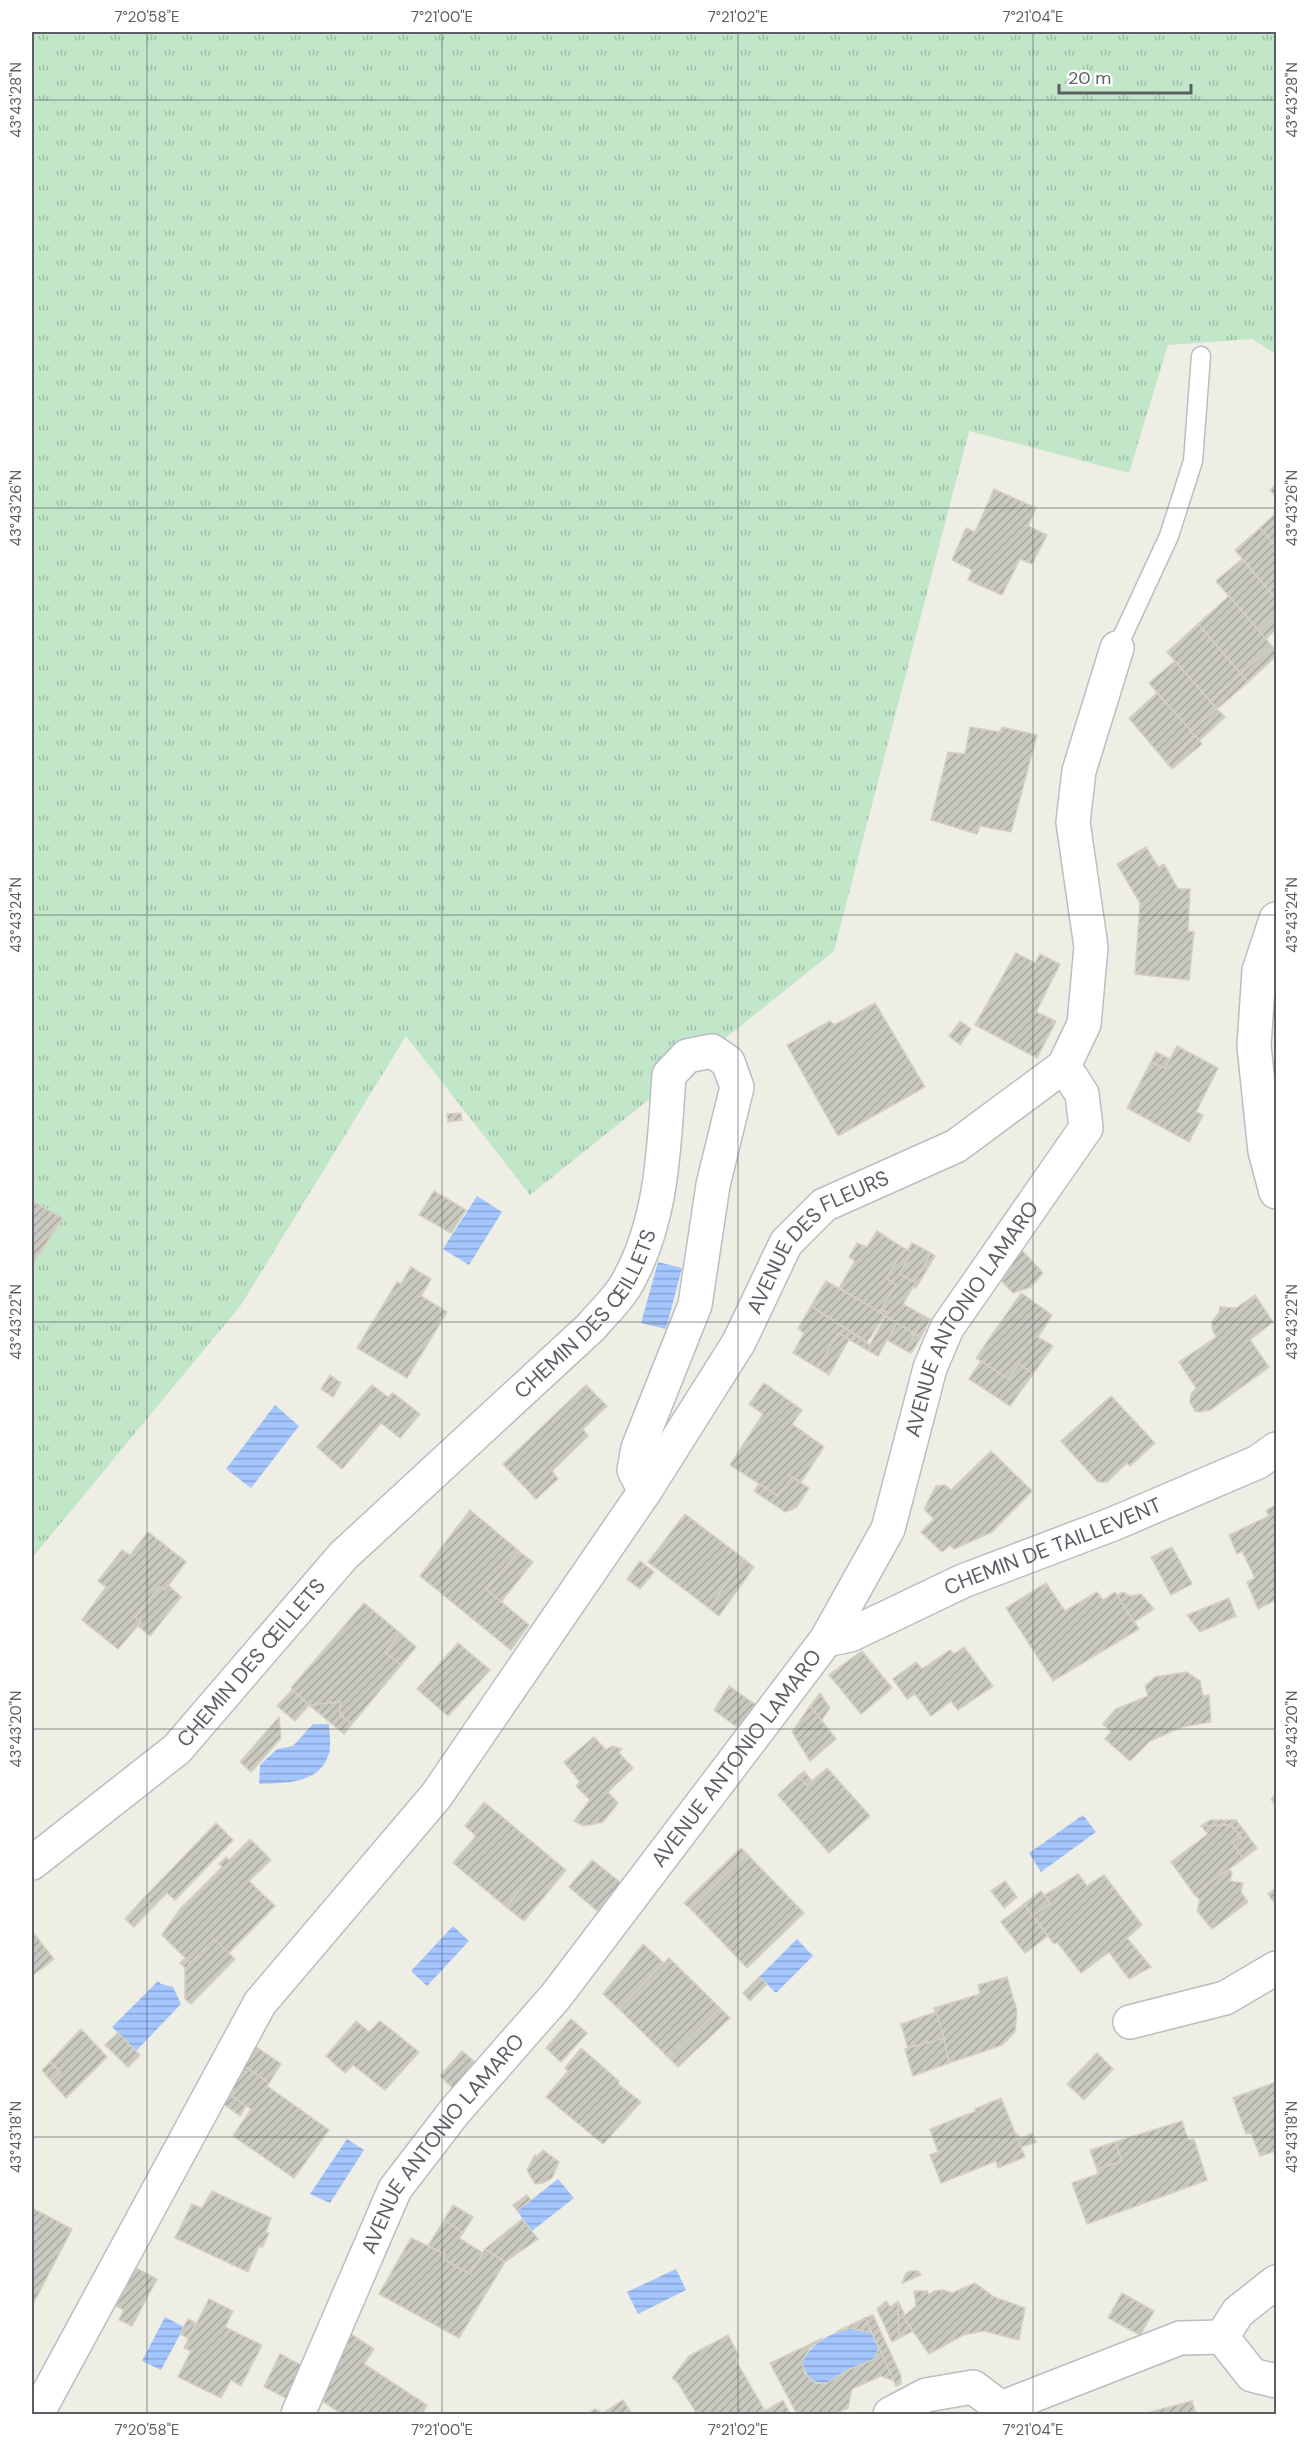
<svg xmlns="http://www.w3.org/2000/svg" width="1308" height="2446" viewBox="0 0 1308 2446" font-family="'DM Sans',sans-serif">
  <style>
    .grass { fill: url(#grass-tufts) }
    .water { fill: url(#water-rules) }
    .building { fill: url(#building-hatch); stroke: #d4d1c3; stroke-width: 1.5 }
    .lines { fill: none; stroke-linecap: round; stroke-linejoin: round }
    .lane-casing { stroke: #bcbdc3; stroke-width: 21 }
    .street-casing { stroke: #bcbdc3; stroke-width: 36 }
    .lane { stroke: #fff; stroke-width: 18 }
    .street { stroke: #fff; stroke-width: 33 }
    .ticks { fill: none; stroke: #5c5e65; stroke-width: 1.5; stroke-opacity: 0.45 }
    .labels { text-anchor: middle; stroke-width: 5; stroke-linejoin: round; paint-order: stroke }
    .street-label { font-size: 21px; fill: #5c5e65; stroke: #fff }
    .neatline { fill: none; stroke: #5c5e65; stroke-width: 2 }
    .ticks-label { font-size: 15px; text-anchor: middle; fill: #5c5e65 }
  </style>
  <defs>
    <pattern id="grass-tufts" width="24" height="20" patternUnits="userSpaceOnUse" patternTransform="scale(1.5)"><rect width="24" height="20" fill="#c1e6c8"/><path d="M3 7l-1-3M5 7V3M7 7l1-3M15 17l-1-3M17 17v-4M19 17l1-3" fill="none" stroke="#a0bea6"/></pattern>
    <pattern id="water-rules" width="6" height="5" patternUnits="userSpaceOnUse" patternTransform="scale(1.5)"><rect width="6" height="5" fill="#a4c6ff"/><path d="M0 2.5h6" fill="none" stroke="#89a4d2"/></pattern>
    <pattern id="building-hatch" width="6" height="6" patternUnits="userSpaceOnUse" patternTransform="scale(1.5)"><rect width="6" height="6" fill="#cac9c0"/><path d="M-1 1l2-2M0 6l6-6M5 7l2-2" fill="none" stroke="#a7a6a0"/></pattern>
  </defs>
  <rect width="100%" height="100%" fill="#efeee4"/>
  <polygon class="grass" points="32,32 1276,32 1276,354 1252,339 1168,345 1129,473 969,431 834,951 530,1195 406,1036 241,1305 32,1558"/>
  <g class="water">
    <polygon points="477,1196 502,1212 469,1265 443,1249"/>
    <polygon points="658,1262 682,1268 666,1329 641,1323"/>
    <polygon points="275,1405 299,1426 251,1488 226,1469"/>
    <path d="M313,1724H329C329,1734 332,1747 328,1756C319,1784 283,1783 259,1784L260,1765L277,1749L293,1746Z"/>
    <polygon points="1083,1815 1096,1832 1041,1872 1029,1853"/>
    <polygon points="453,1926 469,1941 427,1986 411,1971"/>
    <polygon points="797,1939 813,1956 776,1993 759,1977"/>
    <polygon points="158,1981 161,1984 173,1987 181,2004 136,2051 112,2027"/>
    <polygon points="347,2139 364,2150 330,2203 310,2194"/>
    <polygon points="558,2179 574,2198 532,2231 517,2211"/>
    <polygon points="676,2269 686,2290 638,2314 627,2292"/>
    <polygon points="165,2317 184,2327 161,2370 142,2361"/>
    <path d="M850,2328L872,2333L879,2348L875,2359C850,2371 812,2405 802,2361C814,2342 829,2334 850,2328Z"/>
  </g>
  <g class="building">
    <polygon points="1276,484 1276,497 1270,490"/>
    <polygon points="994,489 1036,508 1028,526 1047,535 1032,564 1020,559 1002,595 968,580 972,570 952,560 966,528 975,532"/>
    <polygon points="1276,513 1276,547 1260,528"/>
    <polygon points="1260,528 1276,547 1276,599 1235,550"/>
    <polygon points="1242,559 1276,599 1276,615 1259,631 1216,581"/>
    <polygon points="1229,596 1272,646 1241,674 1198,624"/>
    <polygon points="1276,615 1276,629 1266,639 1259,631"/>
    <polygon points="1198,624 1241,674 1210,701 1167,652"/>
    <polygon points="1272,646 1276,651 1276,656 1248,682 1241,674"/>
    <polygon points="1175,661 1217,709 1191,732 1149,683"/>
    <polygon points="1241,674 1248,682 1217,709 1210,701"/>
    <polygon points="1157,693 1195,735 1166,762 1129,718"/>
    <polygon points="1217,709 1225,717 1199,741 1191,732"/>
    <polygon points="970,727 1000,732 1002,727 1037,735 1011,832 980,826 977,834 931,820 948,752 965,754"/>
    <polygon points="1195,735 1202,744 1172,769 1166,762"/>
    <polygon points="1146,847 1158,867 1164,864 1178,889 1190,889 1188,931 1194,932 1189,980 1135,974 1140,903 1117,864"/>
    <polygon points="1016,953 1035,963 1040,954 1060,964 1036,1012 1056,1021 1037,1058 975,1025"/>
    <polygon points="875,1003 925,1087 838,1136 787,1045 830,1021 834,1025"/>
    <polygon points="960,1021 971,1029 960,1045 949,1036"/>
    <polygon points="1177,1046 1218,1068 1196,1112 1203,1115 1189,1142 1127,1108 1151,1062 1165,1068"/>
    <polygon points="1156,1052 1170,1059 1165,1068 1151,1062"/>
    <polygon points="461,1113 462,1120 448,1122 447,1114"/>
    <polygon points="434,1191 466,1210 451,1233 419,1215"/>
    <polygon points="32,1201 63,1218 32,1265"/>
    <polygon points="877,1231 905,1249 886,1278 896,1285 881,1309 886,1312 886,1316 839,1288 855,1261 849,1257 857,1243 867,1247"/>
    <polygon points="912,1243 931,1253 914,1282 899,1274 912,1252 908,1250"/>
    <polygon points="1016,1244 1043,1273 1031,1287 1013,1293 995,1274"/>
    <polygon points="905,1249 912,1252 899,1274 914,1282 931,1253 935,1256 916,1288 913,1287 903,1304 924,1316 915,1334 886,1316 886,1312 881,1309 896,1285 886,1278"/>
    <polygon points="411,1267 431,1279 421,1296 447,1312 407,1378 357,1348 397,1282 401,1284"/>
    <polygon points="826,1281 885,1315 867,1342 811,1306"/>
    <polygon points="1021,1293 1052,1315 1038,1337 1053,1346 1033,1374 1019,1364 1008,1379 976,1358"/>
    <polygon points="1255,1295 1273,1322 1250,1340 1269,1367 1210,1410 1200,1412 1195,1411 1190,1402 1191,1394 1196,1388 1179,1362 1216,1337 1212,1329 1212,1322 1219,1312 1220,1307 1236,1308"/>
    <polygon points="811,1306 870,1345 867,1350 838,1333 818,1368 793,1353 804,1333 798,1329"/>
    <polygon points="886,1316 897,1323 878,1356 867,1350"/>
    <polygon points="924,1316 930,1319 921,1337 915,1334"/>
    <polygon points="897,1323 915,1334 905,1350 887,1340"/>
    <polygon points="838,1333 849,1339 829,1375 818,1368"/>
    <polygon points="915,1334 921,1337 911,1353 905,1350"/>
    <polygon points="981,1361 1008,1379 1019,1364 1033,1374 1010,1406 969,1379"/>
    <polygon points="330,1375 341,1383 333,1397 321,1389"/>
    <polygon points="764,1383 802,1410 792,1424 824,1447 801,1482 792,1477 778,1496 730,1465 763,1414 749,1404"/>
    <polygon points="372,1385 388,1397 393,1393 420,1414 400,1438 381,1423 342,1469 317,1447"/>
    <polygon points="586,1385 607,1406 583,1429 588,1436 552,1471 558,1479 536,1499 503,1464"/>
    <polygon points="1111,1396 1155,1443 1130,1466 1127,1463 1107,1482 1098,1482 1061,1441"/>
    <polygon points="991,1451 1032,1491 992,1532 954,1549 950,1545 942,1552 921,1532 934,1519 924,1509 936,1486 945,1485 951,1490"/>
    <polygon points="792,1477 809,1488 797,1507 791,1510 785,1512 754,1491 759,1484 778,1496"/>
    <polygon points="1276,1505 1276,1600 1258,1609 1247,1582 1255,1578 1242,1551 1237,1554 1229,1535 1269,1516 1266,1510"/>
    <polygon points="470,1510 519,1551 486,1589 529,1625 511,1650 420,1576"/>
    <polygon points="685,1514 744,1559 709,1608 648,1562"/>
    <polygon points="148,1532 186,1562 165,1590 159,1587 135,1617 141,1622 118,1649 82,1620 106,1587 98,1581 122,1550 130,1555"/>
    <polygon points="1172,1547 1192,1584 1171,1595 1151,1557"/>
    <polygon points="519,1551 533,1562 501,1602 486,1589"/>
    <polygon points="744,1559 754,1567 719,1616 709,1608"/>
    <polygon points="640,1561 654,1572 640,1589 627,1579"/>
    <polygon points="1046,1583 1065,1611 1097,1592 1103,1600 1115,1592 1139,1629 1053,1681 1006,1608"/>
    <polygon points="168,1585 181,1597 150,1636 138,1626 141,1622 135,1617 159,1587 165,1590"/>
    <polygon points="1123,1592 1130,1596 1141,1594 1154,1609 1134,1622 1117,1595"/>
    <polygon points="1229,1598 1236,1616 1200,1632 1187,1615"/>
    <polygon points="364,1603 400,1633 385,1652 401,1665 352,1724 340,1715 340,1702 309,1705 291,1688"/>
    <polygon points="400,1633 416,1647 401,1665 385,1652"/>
    <polygon points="458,1643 490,1670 448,1716 417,1689"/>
    <polygon points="964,1647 993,1686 958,1710 951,1701 931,1716 915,1694 907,1699 893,1679 916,1662 922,1669 950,1650 954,1654"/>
    <polygon points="862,1651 892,1688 861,1714 829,1675"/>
    <polygon points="1187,1672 1200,1681 1203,1696 1209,1695 1211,1722 1182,1727 1150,1741 1130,1761 1105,1739 1111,1732 1103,1724 1116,1709 1148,1696 1145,1686 1155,1677"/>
    <polygon points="729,1686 763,1710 746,1734 714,1710"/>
    <polygon points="292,1690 309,1705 295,1721 277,1706"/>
    <polygon points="820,1693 830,1708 821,1721 810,1706"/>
    <polygon points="340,1702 340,1715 352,1724 344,1734 309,1705"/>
    <polygon points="810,1706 836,1739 810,1761 792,1732"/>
    <polygon points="279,1717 281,1738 251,1772 240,1762"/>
    <polygon points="594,1737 606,1750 612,1746 622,1749 619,1753 633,1768 608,1792 618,1803 603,1822 584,1826 574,1821 590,1800 576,1786 580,1782 564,1762"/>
    <polygon points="827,1768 870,1816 829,1853 778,1795 798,1776 807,1785"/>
    <polygon points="804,1771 812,1781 807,1785 798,1776"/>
    <polygon points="1276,1794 1276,1806 1271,1799"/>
    <polygon points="484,1802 549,1856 506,1907 453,1863 476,1836 465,1826"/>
    <polygon points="1210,1820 1236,1820 1257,1848 1243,1859 1233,1843 1241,1837 1231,1825 1201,1826"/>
    <polygon points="216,1823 233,1840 175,1900 167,1893 153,1907 144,1898"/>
    <polygon points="1231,1825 1241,1837 1233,1843 1243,1859 1194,1894 1171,1862 1208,1834 1201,1826"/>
    <polygon points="250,1839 271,1860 249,1881 275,1906 228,1954 214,1939 190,1963 162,1935 180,1909 222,1867 219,1864 226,1857 229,1860"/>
    <polygon points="741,1848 747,1854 691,1909 684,1903"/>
    <polygon points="747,1854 804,1913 747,1968 691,1909"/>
    <polygon points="549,1856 566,1870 524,1921 506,1907"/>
    <polygon points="592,1860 625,1886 601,1914 569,1887"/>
    <polygon points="1229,1869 1232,1873 1230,1881 1243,1883 1241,1892 1248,1902 1212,1929 1197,1911 1200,1900 1194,1894"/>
    <polygon points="1078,1874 1087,1886 1104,1875 1142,1925 1127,1938 1151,1967 1129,1979 1109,1952 1081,1973 1057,1942 1054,1944 1033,1916 1050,1903 1045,1895"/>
    <polygon points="1005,1881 1017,1897 1004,1908 991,1891"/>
    <polygon points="1276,1888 1276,1905 1268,1894"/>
    <polygon points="1041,1891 1050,1903 1033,1916 1024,1904"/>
    <polygon points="144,1898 153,1907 134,1927 125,1919"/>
    <polygon points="1024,1904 1048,1936 1025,1953 1001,1922"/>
    <polygon points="32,1931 54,1959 33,1975 32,1973"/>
    <polygon points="214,1939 235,1959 191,2004 185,1999 185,1968 180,1963 185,1958 190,1963"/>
    <polygon points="643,1944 664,1963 619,2009 603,1994"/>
    <polygon points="669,1958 720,2008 669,2058 619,2009"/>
    <polygon points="759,1977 767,1984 750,2001 743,1993"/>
    <polygon points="1007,1977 1017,2011 1015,2032 1002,2045 949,2063 934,2008 980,1994 978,1985"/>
    <polygon points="720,2008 730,2018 678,2067 669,2058"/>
    <polygon points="936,2012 944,2038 908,2048 901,2024"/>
    <polygon points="571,2019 587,2033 561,2062 546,2048"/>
    <polygon points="356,2021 369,2032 380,2021 419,2052 385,2090 353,2065 345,2073 326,2056"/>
    <polygon points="81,2029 107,2057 66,2098 51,2081 60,2072 50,2062"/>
    <polygon points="118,2033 140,2055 128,2067 105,2045"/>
    <polygon points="944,2038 949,2063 913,2076 905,2049"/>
    <polygon points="252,2044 281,2064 269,2083 241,2064"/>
    <polygon points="581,2048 619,2081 618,2084 641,2102 603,2144 546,2097 568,2071 565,2068"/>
    <polygon points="462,2051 481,2067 457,2092 440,2076"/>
    <polygon points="1097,2053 1113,2069 1084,2100 1067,2084"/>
    <polygon points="50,2062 60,2072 51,2081 42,2070"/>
    <polygon points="241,2064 269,2083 267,2086 329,2130 294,2178 233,2136 251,2109 226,2092"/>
    <polygon points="1276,2082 1276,2151 1260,2156 1251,2133 1246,2134 1233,2098"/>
    <polygon points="226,2092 246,2106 240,2116 221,2102"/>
    <polygon points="1001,2098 1025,2157 998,2168 996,2161 941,2183 930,2155 938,2152 930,2129 976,2111 975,2109"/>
    <polygon points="1182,2121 1188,2140 1194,2139 1207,2180 1087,2224 1072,2183 1098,2174 1097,2169 1122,2161 1115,2142"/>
    <polygon points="1032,2133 1036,2142 1021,2147 1016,2135 1018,2134 1020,2139"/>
    <polygon points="1115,2142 1122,2161 1097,2169 1090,2150"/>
    <polygon points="543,2150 559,2162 552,2178 543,2183 535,2184 527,2170 535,2155 537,2156"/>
    <polygon points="212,2191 271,2218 266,2232 269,2233 262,2248 259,2246 248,2272 175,2238 192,2204 202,2208"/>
    <polygon points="527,2195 531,2200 517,2211 513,2205"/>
    <polygon points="453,2205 473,2217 463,2233 444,2220"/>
    <polygon points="32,2208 72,2229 32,2306"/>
    <polygon points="522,2219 538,2239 505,2262 485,2249"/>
    <polygon points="444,2220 463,2233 459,2238 483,2253 470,2274 443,2259 445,2254 428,2246"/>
    <polygon points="411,2238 445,2254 443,2259 470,2274 485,2249 505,2262 459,2338 379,2294"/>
    <polygon points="136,2268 157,2279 132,2326 119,2320 124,2310 116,2306"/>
    <polygon points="910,2271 918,2271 921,2275 902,2283 906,2273"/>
    <polygon points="975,2283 994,2297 1025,2308 1019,2340 984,2331 963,2335 929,2354 903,2317 916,2306 914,2291 927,2291 929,2295 934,2291 943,2290 952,2293"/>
    <polygon points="1122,2293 1154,2311 1140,2335 1108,2318"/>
    <polygon points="209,2299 233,2311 225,2327 262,2345 241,2386 231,2380 221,2398 178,2377 191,2351 184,2348"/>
    <polygon points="886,2301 890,2307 898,2301 899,2338 892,2342 877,2309"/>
    <polygon points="898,2301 905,2315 903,2317 913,2331 899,2338"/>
    <polygon points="873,2315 901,2376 901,2384 896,2386 865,2318"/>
    <polygon points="865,2318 872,2333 850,2328 836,2332"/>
    <polygon points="188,2319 196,2323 188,2338 180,2334"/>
    <polygon points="351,2334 374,2349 364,2364 427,2405 422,2414 342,2414 322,2401"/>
    <polygon points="728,2335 739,2356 736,2361 765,2411 783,2400 790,2414 697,2414 678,2383 672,2378 689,2356"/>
    <polygon points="823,2338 810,2348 802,2361 805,2374 815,2383 826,2384 848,2370 875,2359 879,2348 894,2381 881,2376 852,2389 848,2408 834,2414 797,2414 770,2363"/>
    <polygon points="280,2354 303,2366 290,2400 264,2387"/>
    <polygon points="623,2400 632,2414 586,2414 595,2409 603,2413"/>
    <polygon points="1192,2401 1196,2414 1143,2414"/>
  </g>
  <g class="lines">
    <defs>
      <polyline id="lane" points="1117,648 1169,536 1193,461 1201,356"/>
      <g id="street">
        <polyline points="1276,919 1259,971 1254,1046 1265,1151 1276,1192"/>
        <path id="s1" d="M826,1640L850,1635L963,1581L1113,1524L1258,1462L1276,1449"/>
        <path id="s2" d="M32,1863L177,1749L343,1556L591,1327C602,1314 617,1300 626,1285C663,1221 664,1146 669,1075L687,1056L712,1051L728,1062L737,1087L713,1185L695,1305L638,1448L634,1470L645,1491"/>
        <polyline points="1130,2022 1225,1998 1276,1968"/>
        <polyline points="1276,2282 1238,2312 1222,2337 1252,2375 1276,2381"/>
        <polyline points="1001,2408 1180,2338 1222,2337"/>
        <path id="s3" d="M37,2414L260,2003L436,1796L645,1491L739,1342L786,1243L824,1205L956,1146L1064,1066L1084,1024L1091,947L1073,822L1079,771L1117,648"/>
        <path id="s4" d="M298,2414L395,2189L455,2111L556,1996L826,1640L888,1529L930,1368L947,1328L1086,1128L1082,1094L1064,1066"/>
        <polyline points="890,2414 926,2395 973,2387 1001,2408 1003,2414"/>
      </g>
    </defs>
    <use href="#lane" class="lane-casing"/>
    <use href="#street" class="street-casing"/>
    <use href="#lane" class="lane"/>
    <use href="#street" class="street"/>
  </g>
  <path class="ticks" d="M147,32V2414M442,32V2414M738,32V2414M1033,32V2414M32,100H1276M32,508H1276M32,915H1276M32,1322H1276M32,1729H1276M32,2137H1276"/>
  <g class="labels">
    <g class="street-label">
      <text dy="7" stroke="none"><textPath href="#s3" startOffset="1418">AVENUE DES FLEURS</textPath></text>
      <text dy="7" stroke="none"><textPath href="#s2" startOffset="784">CHEMIN DES ŒILLETS</textPath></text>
      <text dy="7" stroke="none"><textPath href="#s4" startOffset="1299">AVENUE ANTONIO LAMARO</textPath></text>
      <text dy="7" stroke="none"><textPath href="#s1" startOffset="246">CHEMIN DE TAILLEVENT</textPath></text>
      <text dy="7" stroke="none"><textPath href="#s2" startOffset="298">CHEMIN DES ŒILLETS</textPath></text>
      <text dy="7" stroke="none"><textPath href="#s4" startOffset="795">AVENUE ANTONIO LAMARO</textPath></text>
      <text dy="7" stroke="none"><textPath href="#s4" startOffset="309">AVENUE ANTONIO LAMARO</textPath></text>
    </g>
  </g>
  <rect width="1308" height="2446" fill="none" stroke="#ffffff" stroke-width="66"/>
  <path d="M1059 84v9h132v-9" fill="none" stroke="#5c5e65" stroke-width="3"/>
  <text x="1068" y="84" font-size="18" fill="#5c5e65" stroke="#ffffff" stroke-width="4.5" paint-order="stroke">20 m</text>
  <rect x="33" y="33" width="1242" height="2380" class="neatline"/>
  <g class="ticks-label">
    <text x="147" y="22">7°20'58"E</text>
    <text x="442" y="22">7°21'00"E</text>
    <text x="738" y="22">7°21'02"E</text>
    <text x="1033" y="22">7°21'04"E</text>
    <text transform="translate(16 100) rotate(-90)" y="5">43°43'28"N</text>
    <text transform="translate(1292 100) rotate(-90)" y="5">43°43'28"N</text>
    <text transform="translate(16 508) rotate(-90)" y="5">43°43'26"N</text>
    <text transform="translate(1292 508) rotate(-90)" y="5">43°43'26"N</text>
    <text transform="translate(16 915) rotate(-90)" y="5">43°43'24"N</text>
    <text transform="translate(1292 915) rotate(-90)" y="5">43°43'24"N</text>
    <text transform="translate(16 1322) rotate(-90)" y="5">43°43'22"N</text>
    <text transform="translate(1292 1322) rotate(-90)" y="5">43°43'22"N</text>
    <text transform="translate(16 1729) rotate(-90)" y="5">43°43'20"N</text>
    <text transform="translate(1292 1729) rotate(-90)" y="5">43°43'20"N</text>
    <text transform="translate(16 2137) rotate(-90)" y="5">43°43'18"N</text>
    <text transform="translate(1292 2137) rotate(-90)" y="5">43°43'18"N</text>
    <text x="147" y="2435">7°20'58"E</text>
    <text x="442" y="2435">7°21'00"E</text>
    <text x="738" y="2435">7°21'02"E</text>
    <text x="1033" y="2435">7°21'04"E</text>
  </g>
</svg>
